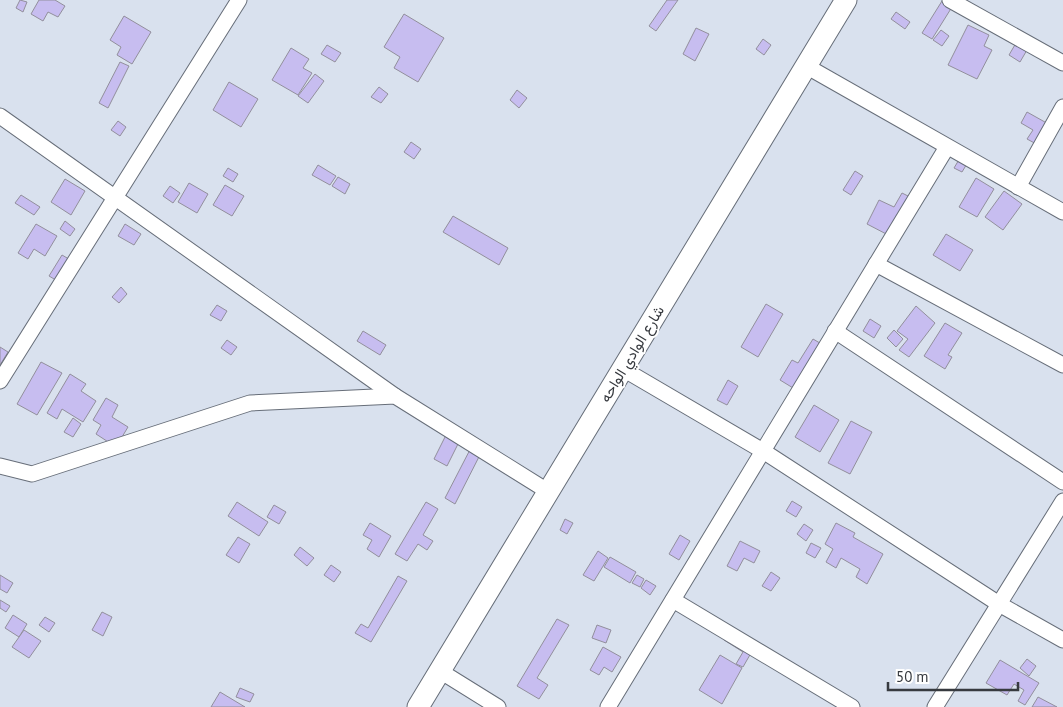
<svg xmlns="http://www.w3.org/2000/svg" width="1063" height="707" viewBox="0 0 1063 707" font-family="'PT Sans',Vazirmatn,sans-serif">
  <style>
    .building { fill: #c7bdf0; stroke: #928f9c }
    .lines { fill: none; stroke-linecap: round; stroke-linejoin: round }
    .street-casing { stroke: #676e79; stroke-width: 17 }
    .secondary-casing { stroke: #676e79; stroke-width: 23 }
    .street { stroke: #fff; stroke-width: 15 }
    .secondary { stroke: #fff; stroke-width: 21 }
    .labels { text-anchor: middle; stroke-width: 4; stroke-linejoin: round; paint-order: stroke }
    .street-label { font-size: 15px; fill: #373a3f; stroke: #fff }
  </style>
  <rect width="100%" height="100%" fill="#d9e1ee"/>
  <g class="building">
    <polygon points="20,0 27,2 23,12 16,8"/>
    <polygon points="39,0 55,0 65,6 58,17 48,12 43,21 31,14"/>
    <polygon points="667,0 678,0 656,31 649,26"/>
    <polygon points="942,1 952,7 932,39 922,33"/>
    <polygon points="896,12 910,22 905,29 891,19"/>
    <polygon points="404,14 444,38 418,82 394,68 400,57 384,47"/>
    <polygon points="124,16 151,32 132,64 117,55 121,47 110,40"/>
    <polygon points="968,25 989,35 984,46 992,50 977,79 948,65"/>
    <polygon points="696,28 709,34 695,61 683,54"/>
    <polygon points="941,30 949,36 942,46 933,40"/>
    <polygon points="763,39 771,45 764,55 756,49"/>
    <polygon points="1016,43 1027,50 1020,62 1009,55"/>
    <polygon points="327,45 341,53 335,62 321,54"/>
    <polygon points="291,48 309,59 303,68 312,73 298,95 272,80"/>
    <polygon points="120,62 129,66 108,108 99,103"/>
    <polygon points="315,74 324,81 308,103 298,96"/>
    <polygon points="229,82 258,99 241,127 213,110"/>
    <polygon points="379,87 388,94 381,103 371,97"/>
    <polygon points="517,90 527,98 519,108 510,100"/>
    <polygon points="1027,112 1052,126 1040,146 1027,139 1033,130 1021,123"/>
    <polygon points="118,121 126,127 120,136 111,130"/>
    <polygon points="411,142 421,149 414,159 404,152"/>
    <polygon points="963,153 971,157 962,172 954,168"/>
    <polygon points="318,165 336,176 330,185 312,175"/>
    <polygon points="228,168 238,174 233,182 223,176"/>
    <polygon points="855,171 863,176 851,195 843,190"/>
    <polygon points="338,177 350,184 345,194 332,186"/>
    <polygon points="976,178 994,189 977,217 959,207"/>
    <polygon points="65,179 85,191 71,215 51,202"/>
    <polygon points="189,183 208,194 197,213 178,202"/>
    <polygon points="225,185 244,196 232,216 213,205"/>
    <polygon points="170,186 180,193 173,203 163,196"/>
    <polygon points="1004,191 1022,204 1003,230 985,217"/>
    <polygon points="902,193 912,198 892,237 867,224 879,200 894,207"/>
    <polygon points="21,195 40,207 34,215 15,203"/>
    <polygon points="453,216 508,248 499,265 443,232"/>
    <polygon points="65,221 75,229 70,236 60,229"/>
    <polygon points="36,224 57,236 45,256 34,249 28,259 18,253"/>
    <polygon points="125,224 141,234 134,245 118,236"/>
    <polygon points="946,234 973,250 960,271 933,255"/>
    <polygon points="62,255 74,262 61,283 49,276"/>
    <polygon points="121,287 127,294 119,303 112,297"/>
    <polygon points="766,304 783,314 758,357 741,347"/>
    <polygon points="217,305 227,311 221,321 210,315"/>
    <polygon points="916,306 935,323 909,357 899,350 908,339 897,331"/>
    <polygon points="870,319 881,326 874,338 863,331"/>
    <polygon points="945,323 962,333 948,355 952,357 945,369 924,356"/>
    <polygon points="894,330 903,339 896,347 887,338"/>
    <polygon points="363,331 386,345 380,355 357,341"/>
    <polygon points="813,339 825,346 798,391 780,380 792,360 798,363"/>
    <polygon points="227,340 237,347 231,355 221,348"/>
    <polygon points="0,347 8,352 0,365"/>
    <polygon points="41,362 62,373 37,415 17,404"/>
    <polygon points="70,374 86,384 81,391 96,401 83,422 62,409 57,419 47,413"/>
    <polygon points="728,380 738,386 727,405 717,400"/>
    <polygon points="106,398 118,405 112,417 128,427 116,447 96,434 101,425 93,420"/>
    <polygon points="814,405 839,420 820,452 795,437"/>
    <polygon points="73,418 81,424 73,437 64,432"/>
    <polygon points="851,421 872,432 850,474 828,463"/>
    <polygon points="450,427 463,434 447,466 434,459"/>
    <polygon points="475,440 485,445 455,504 445,498"/>
    <polygon points="792,501 802,507 796,517 786,511"/>
    <polygon points="237,502 268,522 259,536 228,516"/>
    <polygon points="426,502 438,509 423,535 433,541 427,550 418,544 407,561 395,554"/>
    <polygon points="274,505 286,512 279,524 267,517"/>
    <polygon points="565,519 573,523 567,534 560,530"/>
    <polygon points="370,523 391,536 379,557 367,549 372,540 363,535"/>
    <polygon points="836,523 855,533 853,537 883,554 867,584 856,577 860,569 841,558 836,568 826,562 833,549 825,544"/>
    <polygon points="804,524 813,530 806,541 797,534"/>
    <polygon points="680,535 690,541 679,560 669,554"/>
    <polygon points="238,537 250,544 239,563 226,555"/>
    <polygon points="740,541 760,551 754,563 744,558 737,571 727,566"/>
    <polygon points="811,543 821,548 815,558 806,553"/>
    <polygon points="300,547 314,558 307,566 294,555"/>
    <polygon points="598,551 608,558 594,581 583,575"/>
    <polygon points="610,557 636,572 630,583 604,567"/>
    <polygon points="331,565 341,572 334,582 324,575"/>
    <polygon points="771,572 780,578 771,591 762,586"/>
    <polygon points="0,575 13,583 7,593 0,589"/>
    <polygon points="637,575 644,579 640,587 632,583"/>
    <polygon points="398,576 407,581 371,642 355,633 361,624 368,628"/>
    <polygon points="646,580 656,586 650,595 641,588"/>
    <polygon points="0,600 10,606 6,612 0,608"/>
    <polygon points="102,612 112,617 103,636 92,630"/>
    <polygon points="13,615 27,624 19,637 5,628"/>
    <polygon points="45,617 55,623 49,632 39,625"/>
    <polygon points="557,619 569,625 537,678 548,685 539,699 517,686"/>
    <polygon points="597,625 611,630 606,643 592,638"/>
    <polygon points="24,630 41,641 29,658 12,647"/>
    <polygon points="730,630 755,646 743,667 736,664 743,652 724,640"/>
    <polygon points="603,647 621,657 612,672 604,667 599,675 590,670"/>
    <polygon points="720,655 742,668 722,704 699,690"/>
    <polygon points="1027,659 1036,666 1029,676 1020,668"/>
    <polygon points="1000,660 1039,683 1025,705 1018,701 1024,690 1014,684 1007,695 986,683"/>
    <polygon points="240,688 254,694 250,702 236,697"/>
    <polygon points="220,692 245,707 211,707"/>
    <polygon points="1038,697 1057,707 1032,707"/>
  </g>
  <g class="lines">
    <defs>
      <g id="street">
        <polyline points="950,0 1063,63"/>
        <polyline points="806,66 1063,212"/>
        <polyline points="0,116 395,396"/>
        <polyline points="1018,187 1063,107"/>
        <polyline points="876,264 1063,365"/>
        <polyline points="835,331 1063,482"/>
        <polyline points="623,369 763,451 999,604 1063,640"/>
        <polyline points="0,381 239,0"/>
        <polyline points="0,466 32,474 250,403 395,396 549,492"/>
        <polyline points="673,600 852,707"/>
        <polyline points="440,671 498,707"/>
        <polyline points="608,707 947,147"/>
        <polyline points="935,707 1063,501"/>
      </g>
      <polyline id="secondary" points="418,707 846,0"/>
    </defs>
    <use href="#street" class="street-casing"/>
    <use href="#secondary" class="secondary-casing"/>
    <use href="#street" class="street"/>
    <use href="#secondary" class="secondary"/>
  </g>
  <g class="labels">
    <g class="street-label">
      <text transform="translate(632 354) rotate(-59)" y="5">شارع الوادي الواحه</text>
    </g>
  </g>
  <path d="M888 682v8h130v-8" fill="none" stroke="#373a3f" stroke-width="2.5"/>
  <text x="896" y="682" font-size="15" fill="#373a3f" stroke="#ffffff" stroke-width="4" paint-order="stroke">50 m</text>
</svg>
